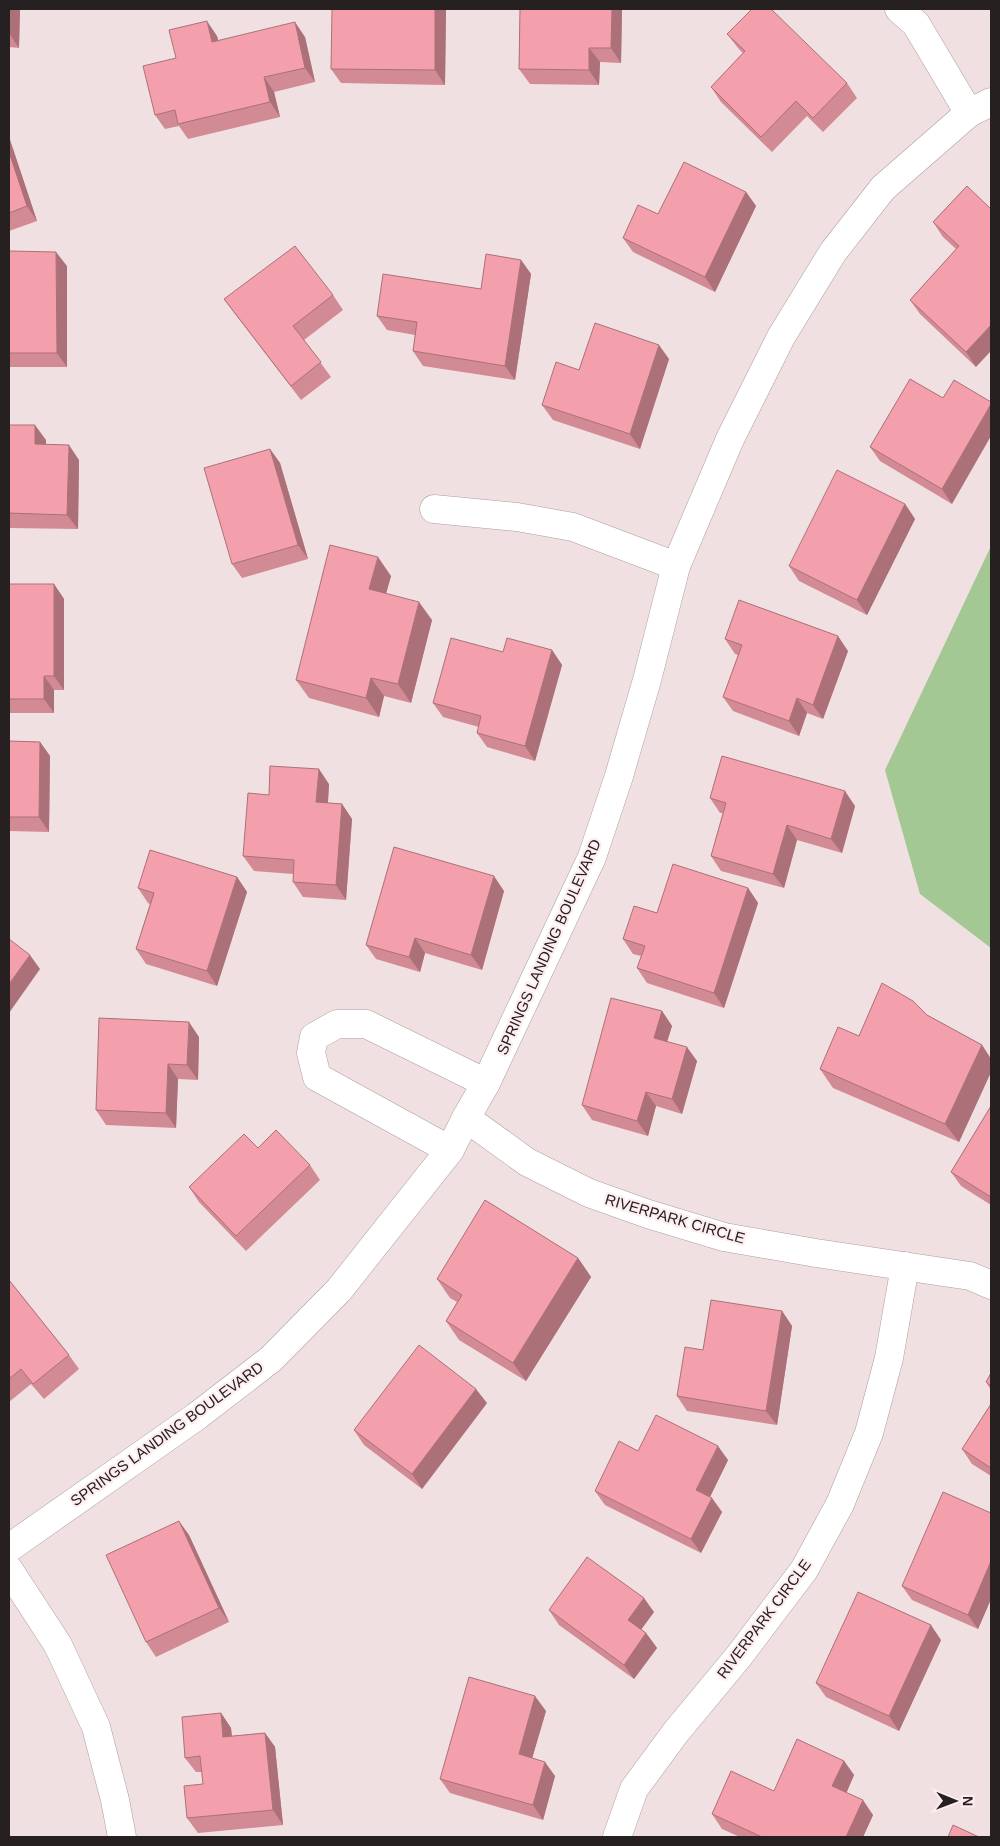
<svg xmlns="http://www.w3.org/2000/svg" width="1000" height="1846" viewBox="0 0 1000 1846" font-family="Arial,sans-serif">
  <style>
    .green { fill: #a4c894 }
    .lines { fill: none; stroke-linecap: round; stroke-linejoin: round }
    .street-casing { stroke: #ad9e9f; stroke-width: 29 }
    .street { stroke: #fff; stroke-width: 28 }
    .wall { fill: #d28a94 }
    .shaded-wall { fill: #ab7078 }
    .building { fill: #f4a0ac; stroke: #ab7078 }
    .labels { text-anchor: middle; stroke-width: 4.5; stroke-linejoin: round; paint-order: stroke }
    .street-label { font-size: 15px; fill: #262020; stroke: #feedef }
  </style>
  <rect width="100%" height="100%" fill="#f1e0e1"/>
  <polygon class="green" points="991,546 991,948 920,894 885,770"/>
  <g class="lines">
    <defs>
      <g id="street">
        <polyline points="899,9 916,24 969,113"/>
        <polyline points="434,509 517,517 573,527 676,566"/>
        <polyline points="466,1118 527,1162 589,1193 648,1214 724,1237 816,1253 970,1276 991,1285"/>
        <polyline points="450,1150 317,1077 311,1053 314,1037 337,1024 366,1024 486,1083"/>
        <polyline points="9,1548 197,1416 271,1359 339,1290 450,1150 466,1118 486,1083 592,857 619,776 647,680 676,566 730,439 781,337 833,252 883,188 969,113 991,102"/>
        <polyline points="9,1570 58,1645 96,1727 115,1800 122,1837"/>
        <polyline points="617,1837 634,1789 676,1732 739,1656 804,1570 840,1504 869,1433 889,1358 905,1266"/>
      </g>
    </defs>
    <use href="#street" class="street-casing"/>
    <use href="#street" class="street"/>
  </g>
  <g class="wall">
    <polygon points="9,9 20,9 19,48 9,47"/>
    <polygon points="446,9 445,85 341,83 331,69"/>
    <polygon points="520,9 622,9 621,63 600,62 599,85 530,84 519,69"/>
    <polygon points="727,34 847,83 857,98 823,132 807,116 772,152 721,102 711,87 743,53 738,48"/>
    <polygon points="217,36 218,40 305,37 315,82 274,92 280,117 188,139 179,126 165,129 155,115 176,58"/>
    <polygon points="9,137 37,221 9,231"/>
    <polygon points="967,186 976,367 920,314 910,300 956,249 943,237 933,222"/>
    <polygon points="746,192 756,206 715,292 633,252 623,238"/>
    <polygon points="9,251 67,266 67,367 9,367"/>
    <polygon points="521,260 531,274 515,380 423,366 413,351 415,335 387,330 377,316 481,289"/>
    <polygon points="333,295 343,310 304,340 331,377 301,400 235,314 224,299"/>
    <polygon points="669,359 640,449 553,420 542,405 579,370"/>
    <polygon points="943,398 952,504 880,461 870,447"/>
    <polygon points="9,425 46,440 46,444 79,460 78,529 9,528"/>
    <polygon points="270,449 280,463 308,559 242,578 232,564"/>
    <polygon points="905,504 915,519 867,615 799,581 789,566"/>
    <polygon points="391,576 386,593 432,620 411,703 384,696 379,717 309,698 296,680"/>
    <polygon points="9,584 54,584 64,599 64,690 54,690 54,713 9,713"/>
    <polygon points="725,639 848,651 823,719 807,713 799,736 733,711 723,697 738,655 735,654"/>
    <polygon points="552,650 562,665 535,761 487,747 477,733 479,727 443,717 433,703 503,652"/>
    <polygon points="9,741 40,742 50,756 49,832 9,831"/>
    <polygon points="329,784 328,803 342,804 352,819 346,900 303,897 293,882 293,874 254,871 243,856 269,795"/>
    <polygon points="710,798 855,806 842,853 797,840 784,888 721,871 711,856 723,813 720,813"/>
    <polygon points="237,877 247,892 217,986 146,964 136,949 150,904 148,903 138,888"/>
    <polygon points="748,888 758,903 724,1008 647,983 637,968 641,956 633,954 623,939"/>
    <polygon points="504,891 482,970 425,953 420,972 376,959 366,945"/>
    <polygon points="662,1011 672,1026 667,1041 697,1061 682,1114 656,1106 648,1136 592,1120 582,1105"/>
    <polygon points="927,1015 982,1045 991,1059 991,1072 959,1142 833,1088 820,1069 859,1036"/>
    <polygon points="199,1037 198,1080 178,1079 176,1128 106,1125 96,1110"/>
    <polygon points="991,1106 991,1205 961,1186 951,1172"/>
    <polygon points="258,1148 310,1165 320,1180 246,1251 199,1202 189,1187"/>
    <polygon points="578,1258 591,1277 526,1381 459,1340 446,1321 457,1302 450,1298 437,1279"/>
    <polygon points="9,1280 69,1355 79,1369 44,1399 31,1384 9,1402"/>
    <polygon points="782,1311 792,1326 777,1425 687,1411 677,1396"/>
    <polygon points="991,1373 991,1390 986,1382"/>
    <polygon points="487,1403 422,1489 364,1445 354,1430"/>
    <polygon points="991,1404 991,1476 972,1464 962,1449"/>
    <polygon points="638,1451 728,1460 710,1497 722,1512 701,1553 605,1505 595,1491"/>
    <polygon points="991,1513 991,1599 978,1629 912,1600 902,1586"/>
    <polygon points="189,1535 229,1622 156,1657 146,1642"/>
    <polygon points="549,1610 654,1612 641,1629 646,1633 657,1648 634,1679 559,1625"/>
    <polygon points="941,1640 899,1731 826,1697 816,1683"/>
    <polygon points="546,1711 532,1758 555,1776 543,1820 450,1793 440,1779"/>
    <polygon points="221,1713 231,1728 232,1736 265,1733 275,1747 283,1825 198,1833 187,1818 203,1784 202,1772 196,1772 185,1758"/>
    <polygon points="844,1761 854,1775 846,1793 873,1815 863,1837 740,1837 722,1829 712,1814 774,1791"/>
  </g>
  <g class="shaded-wall">
    <polygon points="10,9 20,9 19,48 9,33"/>
    <polygon points="435,9 446,9 445,85 435,70"/>
    <polygon points="612,9 622,9 621,63 611,48"/>
    <polygon points="207,21 217,36 222,57 212,42"/>
    <polygon points="295,22 305,37 315,82 305,68"/>
    <polygon points="589,48 600,62 599,85 589,70"/>
    <polygon points="264,77 274,92 280,117 270,102"/>
    <polygon points="9,137 37,221 27,206 9,152"/>
    <polygon points="746,192 756,206 715,292 705,277"/>
    <polygon points="56,252 67,266 67,367 57,353"/>
    <polygon points="521,260 531,274 515,380 505,366"/>
    <polygon points="991,325 991,351 976,367 966,352"/>
    <polygon points="659,345 669,359 640,449 630,434"/>
    <polygon points="991,404 991,436 952,504 942,489"/>
    <polygon points="35,425 46,440 45,459 35,444"/>
    <polygon points="69,445 79,460 78,529 67,515"/>
    <polygon points="270,449 280,463 308,559 298,545"/>
    <polygon points="905,504 915,519 867,615 857,600"/>
    <polygon points="378,557 391,576 382,608 369,589"/>
    <polygon points="54,584 64,599 64,690 54,676"/>
    <polygon points="419,602 432,620 411,703 398,684"/>
    <polygon points="838,636 848,651 823,719 813,705"/>
    <polygon points="552,650 562,665 535,761 525,746"/>
    <polygon points="44,676 54,690 54,713 44,699"/>
    <polygon points="371,678 384,696 379,717 366,698"/>
    <polygon points="797,698 807,713 799,736 789,721"/>
    <polygon points="40,742 50,756 49,832 39,817"/>
    <polygon points="319,769 329,784 327,817 316,802"/>
    <polygon points="845,791 855,806 842,853 831,839"/>
    <polygon points="342,804 352,819 346,900 336,885"/>
    <polygon points="787,825 797,840 784,888 773,874"/>
    <polygon points="494,876 504,891 482,970 471,955"/>
    <polygon points="237,877 247,892 217,986 207,971"/>
    <polygon points="748,888 758,903 724,1008 714,993"/>
    <polygon points="415,938 425,953 420,972 409,957"/>
    <polygon points="30,955 40,969 9,1013 9,984"/>
    <polygon points="662,1011 672,1026 664,1052 654,1038"/>
    <polygon points="189,1022 199,1037 198,1080 187,1065"/>
    <polygon points="982,1045 991,1059 991,1072 959,1142 945,1124"/>
    <polygon points="687,1047 697,1061 682,1114 672,1099"/>
    <polygon points="168,1064 178,1079 176,1128 166,1113"/>
    <polygon points="646,1092 656,1106 648,1136 637,1121"/>
    <polygon points="578,1258 591,1277 526,1381 513,1363"/>
    <polygon points="782,1311 792,1326 777,1425 766,1411"/>
    <polygon points="476,1389 487,1403 422,1489 412,1474"/>
    <polygon points="718,1446 728,1460 706,1505 696,1490"/>
    <polygon points="712,1498 722,1512 701,1553 691,1539"/>
    <polygon points="179,1521 189,1535 229,1622 219,1608"/>
    <polygon points="991,1561 991,1599 978,1629 968,1615"/>
    <polygon points="644,1598 654,1612 638,1634 628,1620"/>
    <polygon points="931,1625 941,1640 899,1731 889,1716"/>
    <polygon points="646,1633 657,1648 634,1679 624,1665"/>
    <polygon points="535,1696 546,1711 529,1769 519,1754"/>
    <polygon points="221,1713 231,1728 233,1751 223,1737"/>
    <polygon points="265,1733 275,1747 283,1825 273,1810"/>
    <polygon points="844,1761 854,1775 843,1801 832,1786"/>
    <polygon points="545,1762 555,1776 543,1820 533,1805"/>
    <polygon points="863,1800 873,1815 863,1837 846,1837"/>
  </g>
  <g class="building">
    <polygon points="9,9 10,9 9,33"/>
    <polygon points="332,9 435,9 435,70 331,69"/>
    <polygon points="520,9 612,9 611,48 589,48 589,70 519,69"/>
    <polygon points="752,9 771,9 847,83 813,118 796,101 761,137 711,87 745,51 727,34"/>
    <polygon points="207,21 212,42 295,22 305,68 264,77 270,102 178,124 175,110 155,115 143,66 176,58 169,30"/>
    <polygon points="9,152 27,206 9,213"/>
    <polygon points="684,162 746,192 705,277 623,238 638,205 658,214"/>
    <polygon points="967,186 991,209 991,325 966,352 910,300 959,246 933,222"/>
    <polygon points="295,246 333,295 293,326 321,362 291,386 224,299"/>
    <polygon points="9,251 56,252 57,353 9,353"/>
    <polygon points="486,254 521,260 505,366 413,351 417,322 377,316 383,274 481,289"/>
    <polygon points="595,323 659,345 630,434 542,405 556,362 579,370"/>
    <polygon points="910,379 943,398 954,380 991,402 991,404 942,489 870,447"/>
    <polygon points="9,425 35,425 35,444 69,445 67,515 9,513"/>
    <polygon points="270,449 298,545 232,564 204,468"/>
    <polygon points="837,470 905,504 857,600 789,566"/>
    <polygon points="330,545 378,557 369,589 419,602 398,684 371,678 366,698 296,680"/>
    <polygon points="9,584 54,584 54,676 44,676 44,699 9,699"/>
    <polygon points="739,600 838,636 813,705 797,698 789,721 723,697 742,645 725,639"/>
    <polygon points="451,638 503,652 507,638 552,650 525,746 477,733 481,716 433,703"/>
    <polygon points="9,741 40,742 39,817 9,817"/>
    <polygon points="722,756 845,791 831,839 787,825 773,874 711,856 726,803 710,798"/>
    <polygon points="270,766 319,769 316,802 342,804 336,885 293,882 294,860 243,856 248,793 269,795"/>
    <polygon points="394,847 494,876 471,955 415,938 409,957 366,945"/>
    <polygon points="150,850 237,877 207,971 136,949 154,893 138,888"/>
    <polygon points="673,864 748,888 714,993 637,968 645,946 623,939 634,906 657,913"/>
    <polygon points="9,939 30,955 9,984"/>
    <polygon points="882,983 913,1001 927,1015 982,1045 945,1124 820,1069 838,1027 859,1036"/>
    <polygon points="611,998 662,1011 654,1038 687,1047 672,1099 646,1092 637,1121 582,1105"/>
    <polygon points="99,1018 189,1022 187,1065 168,1064 166,1113 96,1110"/>
    <polygon points="991,1106 991,1197 951,1172"/>
    <polygon points="276,1130 310,1165 236,1236 189,1187 244,1134 258,1148"/>
    <polygon points="485,1200 578,1258 513,1363 446,1321 462,1295 437,1279"/>
    <polygon points="9,1280 69,1355 33,1384 21,1369 9,1379"/>
    <polygon points="711,1300 782,1311 766,1411 677,1396 685,1347 703,1350"/>
    <polygon points="419,1345 476,1389 412,1474 354,1430"/>
    <polygon points="991,1373 991,1386 986,1382"/>
    <polygon points="991,1404 991,1468 962,1449"/>
    <polygon points="656,1415 718,1446 696,1490 712,1498 691,1539 595,1491 619,1441 638,1451"/>
    <polygon points="943,1492 991,1513 991,1561 968,1615 902,1586"/>
    <polygon points="179,1521 219,1608 146,1642 106,1555"/>
    <polygon points="587,1557 644,1598 628,1620 646,1633 624,1665 549,1610"/>
    <polygon points="858,1592 931,1625 889,1716 816,1683"/>
    <polygon points="469,1677 535,1696 519,1754 545,1762 533,1805 440,1779"/>
    <polygon points="221,1713 223,1737 265,1733 273,1810 187,1818 184,1786 203,1784 200,1756 185,1758 182,1717"/>
    <polygon points="797,1739 844,1761 832,1786 863,1800 846,1837 762,1837 712,1814 731,1771 774,1791"/>
    <polygon points="953,1825 979,1837 948,1837"/>
  </g>
  <g class="labels">
    <g class="street-label">
      <text transform="translate(549 947) rotate(-66)" y="5">SPRINGS LANDING BOULEVARD</text>
      <text transform="translate(675 1219) rotate(16)" y="5">RIVERPARK CIRCLE</text>
      <text transform="translate(167 1434) rotate(-36)" y="5">SPRINGS LANDING BOULEVARD</text>
      <text transform="translate(764 1619) rotate(-53)" y="5">RIVERPARK CIRCLE</text>
    </g>
  </g>
  <rect width="1000" height="1846" fill="none" stroke="#262020" stroke-width="20"/>
  <g transform="translate(955 1801) rotate(91)" stroke="#feedef" stroke-width="4" paint-order="stroke">
  <path d="M0-4L9 19L0 12L-9 19Z" fill="#262020"/>
  <text y="-8" font-size="14" font-weight="bold" text-anchor="middle" fill="#262020">N</text>
  </g>
</svg>
